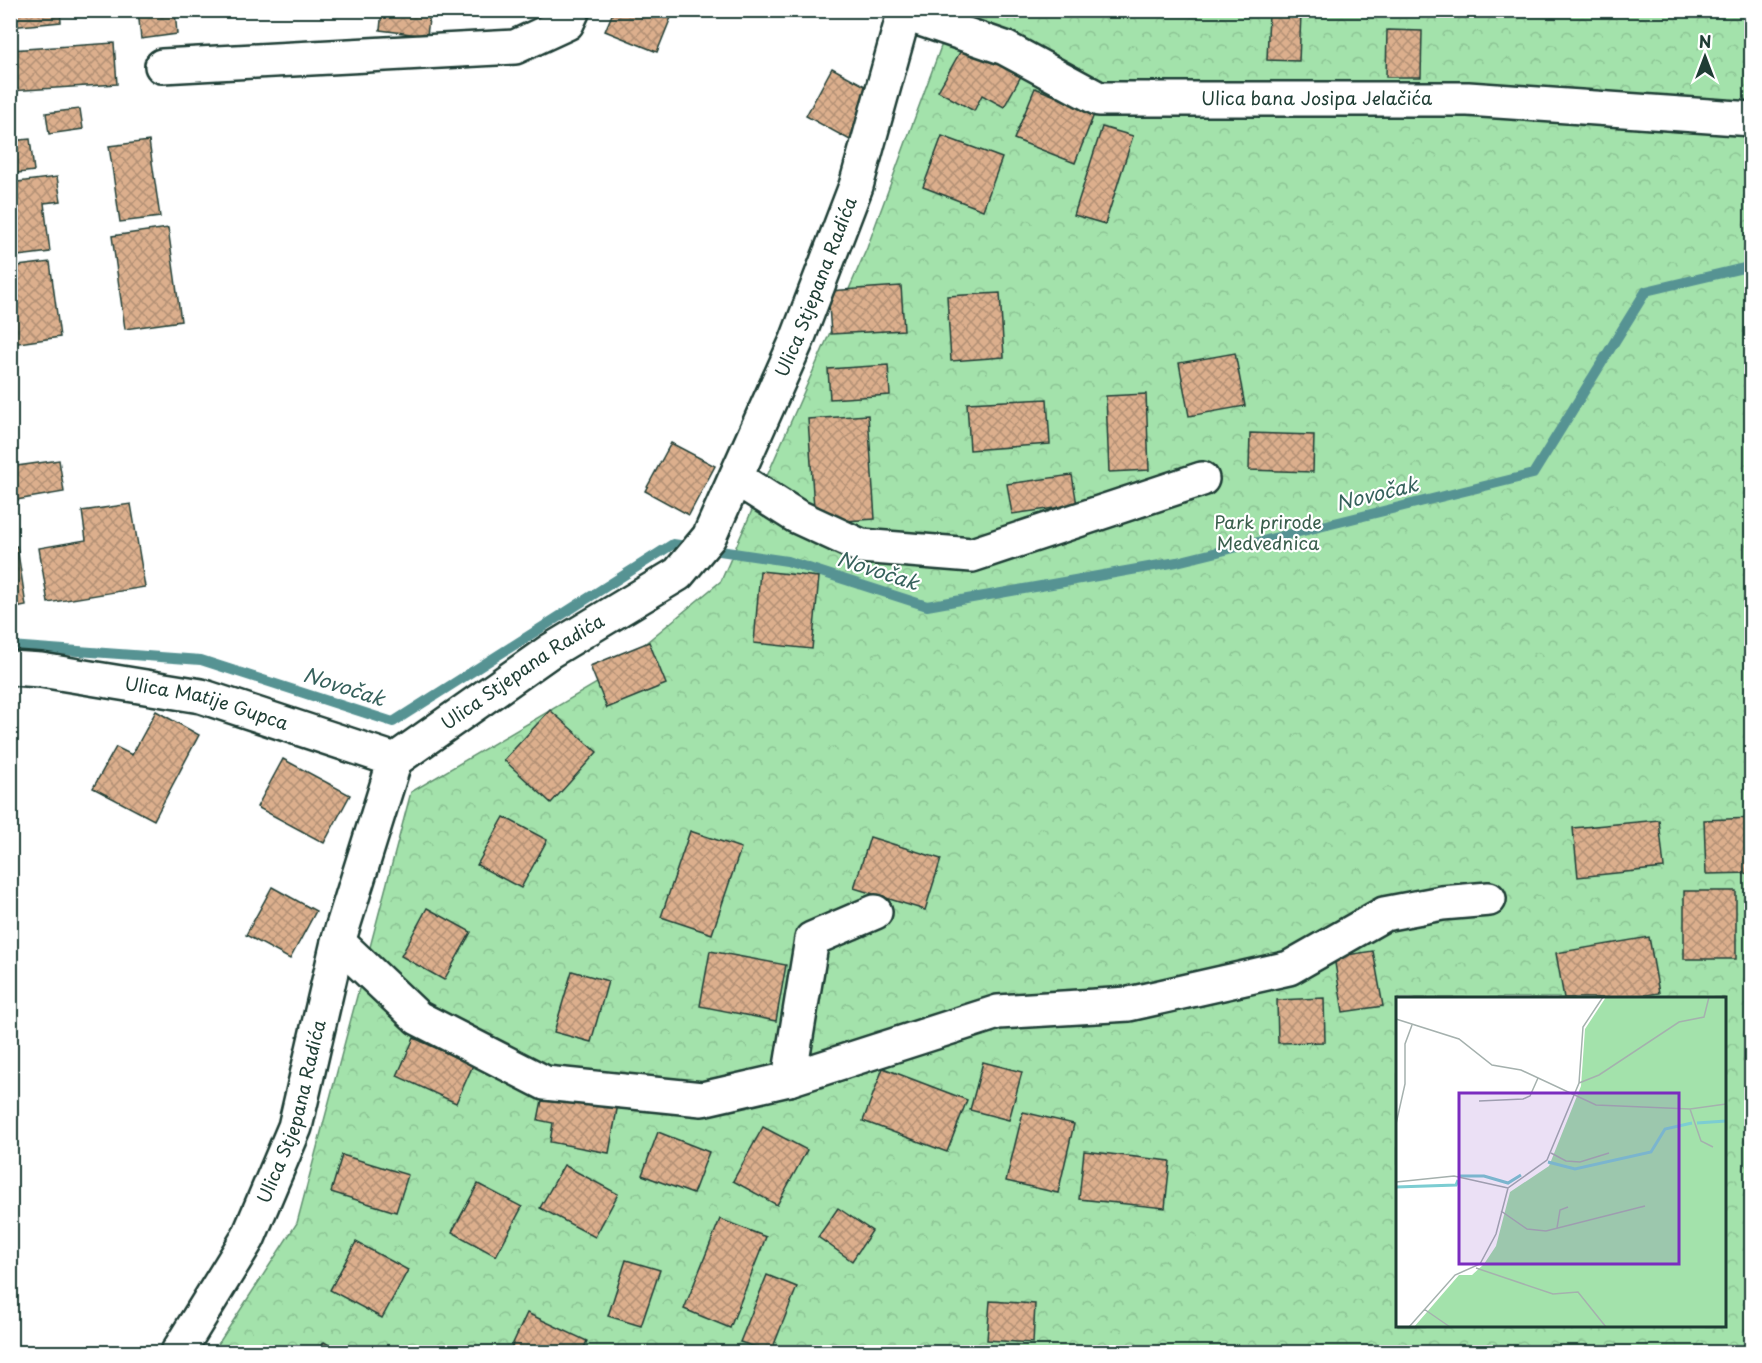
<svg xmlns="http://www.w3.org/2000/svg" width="1762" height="1363" viewBox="0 0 1762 1363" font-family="'Playpen Sans',sans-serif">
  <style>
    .forest { fill: url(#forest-crowns); stroke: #619070; stroke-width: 1.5; fill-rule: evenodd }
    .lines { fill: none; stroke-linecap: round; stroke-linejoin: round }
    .stream { stroke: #579393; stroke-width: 10 }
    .building { fill: url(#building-cross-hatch); stroke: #1f3d34; stroke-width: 1.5 }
    .minor-casing { stroke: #1f3d34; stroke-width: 38 }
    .minor { stroke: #fff; stroke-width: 33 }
    .labels { text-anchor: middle; stroke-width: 4.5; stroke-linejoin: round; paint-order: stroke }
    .street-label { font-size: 18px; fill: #1f3d34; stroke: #fff }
    .park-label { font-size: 18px; fill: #395e4c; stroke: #fff }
    .water-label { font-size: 20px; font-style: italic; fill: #36615c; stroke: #fff }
    .inset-river { fill: none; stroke: #7ccdd2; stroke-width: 3 }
    .inset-road { fill: none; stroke: #a5b1ae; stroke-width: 1.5 }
    .view { fill: #7b2cbf; fill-opacity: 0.15; stroke: #7b2cbf; stroke-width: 3 }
    .inset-edge { fill: none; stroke: #1f3d34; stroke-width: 3 }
  </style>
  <defs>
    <pattern id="forest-crowns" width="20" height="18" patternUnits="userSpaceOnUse" patternTransform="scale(1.5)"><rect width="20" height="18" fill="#a3e2ab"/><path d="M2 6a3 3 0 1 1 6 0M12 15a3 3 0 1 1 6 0" fill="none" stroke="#8cc394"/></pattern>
    <pattern id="building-cross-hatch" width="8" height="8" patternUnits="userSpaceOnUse" patternTransform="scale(1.5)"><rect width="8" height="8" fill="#dcaf8d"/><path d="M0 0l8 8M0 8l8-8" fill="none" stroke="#b29074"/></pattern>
  </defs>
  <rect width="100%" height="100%" fill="#fff"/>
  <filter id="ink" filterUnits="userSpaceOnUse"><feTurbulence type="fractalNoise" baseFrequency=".0167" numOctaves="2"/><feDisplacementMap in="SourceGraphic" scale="12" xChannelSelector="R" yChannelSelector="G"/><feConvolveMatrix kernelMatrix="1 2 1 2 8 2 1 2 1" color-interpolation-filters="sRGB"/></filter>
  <g filter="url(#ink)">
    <path class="forest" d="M954,11H1751V1352H213L297,1223L411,792L597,683L721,581L867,248ZM1398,998H1724V1326H1398Z"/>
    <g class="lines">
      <polyline class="stream" points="10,646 201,660 393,722 673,544 787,561 927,606 1177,562 1533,474 1646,291 1752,266"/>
    </g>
    <g class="building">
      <polygon points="10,10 60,10 61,22 10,27"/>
      <polygon points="138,10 175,10 177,34 141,39"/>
      <polygon points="382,10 430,10 427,36 380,30"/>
      <polygon points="614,10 674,10 657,52 605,31"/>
      <polygon points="1269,13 1301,14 1299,61 1267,60"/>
      <polygon points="1387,30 1422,31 1421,77 1386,77"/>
      <polygon points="114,43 117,84 10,91 10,50"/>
      <polygon points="964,45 1021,76 1004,107 982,95 974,111 938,91"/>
      <polygon points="832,68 876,92 850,140 806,116"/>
      <polygon points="1035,88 1095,112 1075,163 1014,139"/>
      <polygon points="80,109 83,129 49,134 46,113"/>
      <polygon points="1102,127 1133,136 1105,224 1074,215"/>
      <polygon points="942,136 1002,158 983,210 923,187"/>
      <polygon points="30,139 34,171 10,174 10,141"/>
      <polygon points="149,141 160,217 120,222 109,146"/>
      <polygon points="57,177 61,201 44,203 50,252 10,257 10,183"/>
      <polygon points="168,228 181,321 125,329 112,236"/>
      <polygon points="50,262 60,337 12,344 10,267"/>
      <polygon points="901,286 904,330 831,334 828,291"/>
      <polygon points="1000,293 1004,357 951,361 947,296"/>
      <polygon points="1235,353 1245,406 1189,416 1179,363"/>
      <polygon points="888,365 890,395 830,399 828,369"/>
      <polygon points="1146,394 1149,470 1109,472 1106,396"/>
      <polygon points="1047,399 1050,444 970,450 967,403"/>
      <polygon points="868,415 875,519 815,523 808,419"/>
      <polygon points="1250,433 1314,435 1313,472 1249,470"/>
      <polygon points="671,443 715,466 689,515 645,491"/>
      <polygon points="59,460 64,492 10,501 10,467"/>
      <polygon points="1072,475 1077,505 1012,514 1007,484"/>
      <polygon points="131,504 145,587 48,603 39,548 86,540 82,511"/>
      <polygon points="17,546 26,606 10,609 10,547"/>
      <polygon points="760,571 819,577 812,649 754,643"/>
      <polygon points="649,642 666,684 607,708 590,666"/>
      <polygon points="550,710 597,752 551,803 504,760"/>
      <polygon points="156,711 199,735 154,820 93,788 116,747 132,755"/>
      <polygon points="283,759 350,795 324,843 257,807"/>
      <polygon points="504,817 547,840 521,888 477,865"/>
      <polygon points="1752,818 1752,873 1706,874 1704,820"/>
      <polygon points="1659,820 1664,868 1578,877 1573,828"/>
      <polygon points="690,831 741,848 712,934 661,917"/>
      <polygon points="870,837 941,859 925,910 854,888"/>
      <polygon points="272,887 316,911 290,959 246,935"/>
      <rect x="1684" y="891" width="52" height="68"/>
      <polygon points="427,908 471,932 444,980 401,956"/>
      <polygon points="1649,937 1659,993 1628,998 1564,998 1556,953"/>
      <polygon points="710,951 786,965 776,1021 700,1006"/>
      <polygon points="1373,951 1383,1006 1343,1012 1334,957"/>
      <polygon points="572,971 608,981 591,1042 554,1032"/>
      <polygon points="1324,998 1325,1042 1278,1043 1277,1000"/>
      <polygon points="414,1038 473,1065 456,1103 397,1076"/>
      <polygon points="983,1062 1022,1072 1009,1120 970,1110"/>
      <polygon points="883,1068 967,1100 947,1152 863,1121"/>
      <polygon points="544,1090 618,1104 609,1153 550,1142 553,1123 538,1120"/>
      <polygon points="1023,1112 1074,1124 1058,1193 1006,1181"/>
      <polygon points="763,1127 807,1150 777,1205 733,1181"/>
      <polygon points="658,1132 709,1152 693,1194 642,1175"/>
      <polygon points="1084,1151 1170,1161 1165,1208 1079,1199"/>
      <polygon points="342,1155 408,1175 396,1212 331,1192"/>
      <polygon points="564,1165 618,1194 595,1237 540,1208"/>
      <polygon points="478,1184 522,1207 496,1256 452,1232"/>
      <polygon points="838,1208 872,1231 852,1261 818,1237"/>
      <polygon points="720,1219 766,1237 730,1328 684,1309"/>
      <polygon points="356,1242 408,1270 382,1318 330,1290"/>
      <polygon points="626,1260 660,1270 641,1326 608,1316"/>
      <polygon points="767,1275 797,1287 771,1352 740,1342"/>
      <polygon points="990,1301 1035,1304 1033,1343 987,1340"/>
      <polygon points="527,1313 587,1341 582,1352 509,1352"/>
      <polygon points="324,1342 341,1352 317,1352"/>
      <rect x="938" y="1350" width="49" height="2"/>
    </g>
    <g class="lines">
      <defs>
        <g id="minor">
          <path id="s1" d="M901,10L903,13L1005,48L1099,99H1468L1752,119"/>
          <polyline points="162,66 515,47 567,23 573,10"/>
          <polyline points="736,478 796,516 861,546 972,555 1202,479"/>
          <path id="s2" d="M10,668L41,670L201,696L395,760"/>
          <polyline points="338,942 418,1018 545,1083 702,1099 789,1079 998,1012 1129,1004 1289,968 1384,914 1442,903 1489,899"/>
          <polyline points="789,1079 812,939 875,912"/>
          <path id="s3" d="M178,1352L248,1238L295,1127L338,942L395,760L550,651L678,574L709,537L797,340L856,186L905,10"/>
        </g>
      </defs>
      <use href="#minor" class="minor-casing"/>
      <use href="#minor" class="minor"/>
    </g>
  </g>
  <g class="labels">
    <g class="street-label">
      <text dy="6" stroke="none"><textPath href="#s1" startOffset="436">Ulica bana Josipa Jelačića</textPath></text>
      <text dy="6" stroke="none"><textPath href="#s3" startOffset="1294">Ulica Stjepana Radića</textPath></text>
      <text dy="6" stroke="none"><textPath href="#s3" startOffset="790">Ulica Stjepana Radića</textPath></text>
      <text dy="6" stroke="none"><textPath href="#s2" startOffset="200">Ulica Matije Gupca</textPath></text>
      <text dy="6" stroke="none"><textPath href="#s3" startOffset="268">Ulica Stjepana Radića</textPath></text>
    </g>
    <g class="park-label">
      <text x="1268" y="529">Park prirode<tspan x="1268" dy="21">Medvednica</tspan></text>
    </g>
    <g class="water-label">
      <text transform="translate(1377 494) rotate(-14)" y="7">Novočak</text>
      <text transform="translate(878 571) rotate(18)" y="7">Novočak</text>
      <text transform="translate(344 687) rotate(18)" y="7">Novočak</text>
    </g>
  </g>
  <g transform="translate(1396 997)">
    <rect width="330" height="330" fill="#fff"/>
    <path d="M210,0H330V330H18L63,278H76L88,267L100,249L114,195L153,169L185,89L189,32Z" fill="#a3e2ab"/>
    <path class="inset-river" d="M301,126L330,124M152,165L179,172L255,155L269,132L296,126M63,179H88L112,186L125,178M0,190L60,188L62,183"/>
    <path class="inset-road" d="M0,22L63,42L96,68L125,73L200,108L294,112L330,107M183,86L203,78L283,25L308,20L313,0M83,104L127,102L134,99L142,81M294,112L305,144L317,150M0,127L9,87V47L16,28M155,156L170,164L184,165L213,156M0,185L58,179L112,191M105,214L131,232L150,234L249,209M161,231L164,213L172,210M80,271L157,297L182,295L210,330M28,312L54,330M13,330L59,278L84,267L100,237L112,191L151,163L183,86L187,30L207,0"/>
    <path class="view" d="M63,96H283V267H63Z"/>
    <rect width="330" height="330" class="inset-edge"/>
  </g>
  <rect width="1762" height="1363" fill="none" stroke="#fff" stroke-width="36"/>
  <rect x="18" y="18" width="1726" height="1327" fill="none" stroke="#1f3d34" stroke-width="2" filter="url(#ink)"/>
  <g transform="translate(1705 57)" stroke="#ffffff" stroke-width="4.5" paint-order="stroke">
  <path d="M0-4.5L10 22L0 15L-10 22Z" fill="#1f3d34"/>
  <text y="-9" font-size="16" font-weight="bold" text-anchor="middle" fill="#1f3d34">N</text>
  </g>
</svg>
